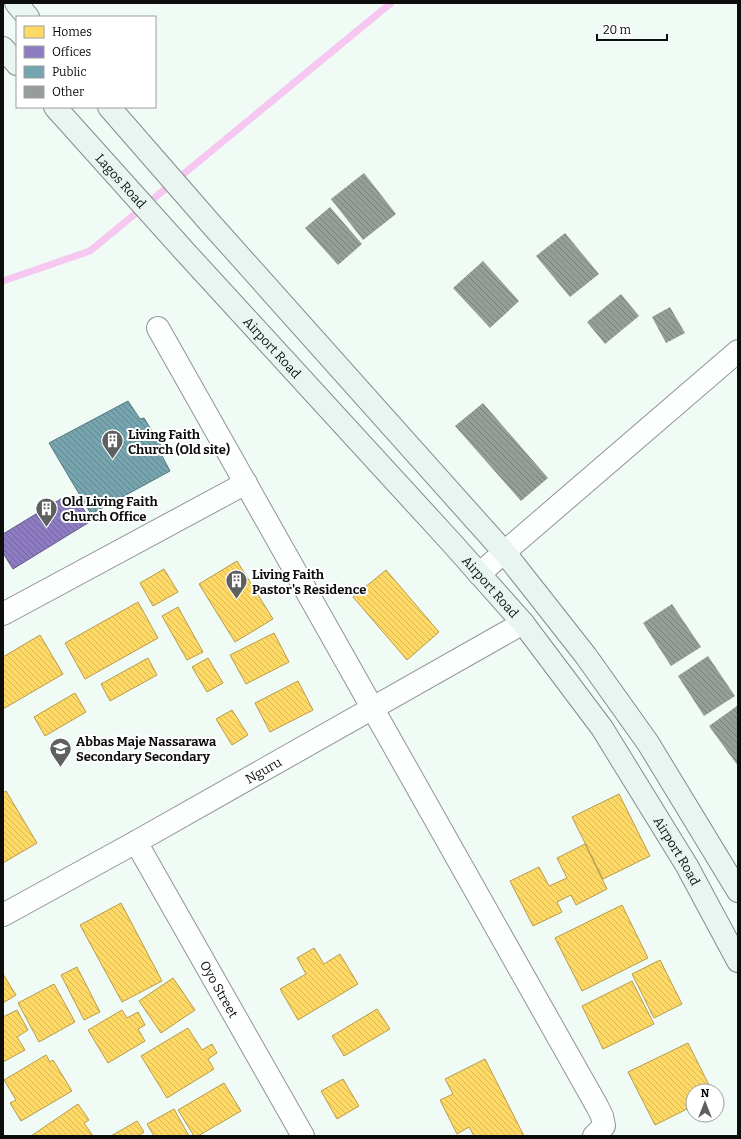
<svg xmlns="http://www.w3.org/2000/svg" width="741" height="1139" font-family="Bitter,serif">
	<defs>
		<pattern id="homes-back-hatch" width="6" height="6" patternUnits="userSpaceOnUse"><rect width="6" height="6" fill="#ffd966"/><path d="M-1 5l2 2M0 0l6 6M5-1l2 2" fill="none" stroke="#d9b957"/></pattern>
		<pattern id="offices-back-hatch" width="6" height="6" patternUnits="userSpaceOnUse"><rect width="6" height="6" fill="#8e7cc3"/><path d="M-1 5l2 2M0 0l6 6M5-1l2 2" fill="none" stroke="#72649d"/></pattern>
		<pattern id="public-back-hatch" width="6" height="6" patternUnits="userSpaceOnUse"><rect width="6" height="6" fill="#76a5af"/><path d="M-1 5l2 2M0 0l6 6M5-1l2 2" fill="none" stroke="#5f858d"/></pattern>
		<pattern id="building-back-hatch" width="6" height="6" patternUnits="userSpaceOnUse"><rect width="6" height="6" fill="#979e9a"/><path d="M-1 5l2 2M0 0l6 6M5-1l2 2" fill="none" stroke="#7a7f7c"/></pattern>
	</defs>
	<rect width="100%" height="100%" fill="#f1fbf6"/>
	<!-- homes -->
	<g fill="url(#homes-back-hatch)" stroke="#b69c4b">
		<polygon points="237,561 273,619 235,642 199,584"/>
		<polygon points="164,569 178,592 153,606 140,583"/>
		<polygon points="386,570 439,632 407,660 353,597"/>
		<polygon points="138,602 158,638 85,679 65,643"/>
		<polygon points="178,607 203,652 187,660 162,616"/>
		<polygon points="274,633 289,662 246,684 230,655"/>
		<polygon points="40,635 63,674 3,709 3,657"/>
		<polygon points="148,658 157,675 110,701 101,684"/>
		<polygon points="208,658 223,683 207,692 192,667"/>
		<polygon points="298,681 313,710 270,732 255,703"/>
		<polygon points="75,693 86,712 45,736 34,717"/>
		<polygon points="232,710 248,735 232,745 216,719"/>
		<polygon points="6,791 37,843 3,863 3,793"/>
		<polygon points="619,794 650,856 603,879 572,817"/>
		<polygon points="585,844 607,889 576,905 571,895 557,902 562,912 533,926 510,881 539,867 549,886 567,878 557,858"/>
		<polygon points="121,903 162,981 122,1002 80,925"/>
		<polygon points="622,905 648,958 582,991 555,938"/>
		<polygon points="314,948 324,964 340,954 358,984 298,1020 280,989 306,974 297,958"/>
		<polygon points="660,960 682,1004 654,1018 632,974"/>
		<polygon points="77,967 100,1012 84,1020 61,975"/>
		<polygon points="3,974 16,995 3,1003"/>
		<polygon points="173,978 195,1010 161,1033 139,1001"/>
		<polygon points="632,981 654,1024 603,1049 582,1006"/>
		<polygon points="54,984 75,1022 39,1042 18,1003"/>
		<polygon points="377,1009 390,1029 344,1056 332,1036"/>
		<polygon points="17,1010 28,1030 17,1037 25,1050 3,1062 3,1017"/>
		<polygon points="122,1010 127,1018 138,1012 145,1025 138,1029 145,1041 108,1063 88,1030"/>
		<polygon points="188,1028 202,1050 212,1044 217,1053 208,1059 214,1069 167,1098 141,1056"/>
		<polygon points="688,1043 712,1091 693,1091 693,1106 655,1125 628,1072"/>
		<polygon points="46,1055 50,1062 53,1060 72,1091 21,1121 10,1103 16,1100 4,1080"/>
		<polygon points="485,1059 524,1136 474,1136 469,1127 457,1134 440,1100 453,1094 445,1079"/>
		<polygon points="343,1079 359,1106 337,1119 321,1091"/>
		<polygon points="224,1083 241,1111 198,1136 194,1136 178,1110"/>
		<polygon points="78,1104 89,1120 84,1123 93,1136 31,1136"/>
		<polygon points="174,1109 189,1136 154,1136 147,1124"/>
		<polygon points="137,1121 144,1132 138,1136 111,1136"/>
	</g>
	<!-- offices -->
	<polygon fill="url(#offices-back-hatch)" stroke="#675b8c" points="64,497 67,502 76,497 91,521 13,569 3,553 3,534"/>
	<!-- public -->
	<polygon fill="url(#public-back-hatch)" stroke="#56777e" points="128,401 140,419 144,418 163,449 160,452 170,471 91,514 49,443"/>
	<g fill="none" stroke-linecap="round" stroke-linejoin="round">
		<!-- stream -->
		<polyline stroke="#f5c7f1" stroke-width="7" points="3,281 90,251 391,3"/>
	</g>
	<!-- building -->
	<g fill="url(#building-back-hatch)">
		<polygon points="364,173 396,214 363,240 331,199"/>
		<polygon points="330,207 362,244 338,265 305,228"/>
		<polygon points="565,233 599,274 570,297 536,256"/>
		<polygon points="483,261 519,301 490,328 453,288"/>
		<polygon points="621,294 639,316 605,344 587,322"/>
		<polygon points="670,307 685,333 666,343 652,317"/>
		<polygon points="483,403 548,478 521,501 455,426"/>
		<polygon points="672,604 701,647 671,666 643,623"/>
		<polygon points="708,656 735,696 704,716 678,676"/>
		<polygon points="737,706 738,707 738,766 709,726"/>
	</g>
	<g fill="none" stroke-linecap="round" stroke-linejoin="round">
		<defs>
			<g id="minor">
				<polyline points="158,328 597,1106 602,1116 604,1126 594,1136"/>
				<polyline points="479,574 738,351"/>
				<polyline points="3,614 246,483"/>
				<path id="s1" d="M 136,842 L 303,1136"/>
				<path id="s2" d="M 3,915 L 136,842 L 523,623"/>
			</g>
			<g id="secondary">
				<polyline points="16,3 28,17"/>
				<polyline points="3,48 17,64"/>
				<path id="s3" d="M 55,107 L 187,254 L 451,542 L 523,623 L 602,728 L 687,866 L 738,961"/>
				<polyline points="109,107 211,224 505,553 586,656 648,743 738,891"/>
			</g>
		</defs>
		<!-- minor casing -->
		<use href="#minor" stroke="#909492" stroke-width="24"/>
		<!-- secondary casing -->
		<use href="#secondary" stroke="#868b89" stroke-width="24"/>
		<!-- minor -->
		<use href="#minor" stroke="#fdfefe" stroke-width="22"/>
		<!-- secondary -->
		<use href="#secondary" stroke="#e8f5f0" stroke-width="22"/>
	</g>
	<!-- icons -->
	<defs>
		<symbol id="building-pin" viewBox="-11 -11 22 30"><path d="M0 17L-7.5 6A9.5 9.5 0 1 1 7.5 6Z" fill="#5d605f" stroke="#fff"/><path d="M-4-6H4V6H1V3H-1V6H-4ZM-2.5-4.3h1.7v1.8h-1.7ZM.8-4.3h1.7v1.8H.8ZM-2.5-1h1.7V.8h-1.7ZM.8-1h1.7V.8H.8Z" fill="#fff"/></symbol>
		<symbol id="school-pin" viewBox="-11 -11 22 30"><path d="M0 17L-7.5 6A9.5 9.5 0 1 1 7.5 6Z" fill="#5d605f" stroke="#fff"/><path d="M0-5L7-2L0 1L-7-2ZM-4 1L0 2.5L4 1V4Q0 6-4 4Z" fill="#fff"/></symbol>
	</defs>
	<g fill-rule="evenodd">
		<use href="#building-pin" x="100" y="428" width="25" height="34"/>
		<use href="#building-pin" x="34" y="496" width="25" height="34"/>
		<use href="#building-pin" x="224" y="568" width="25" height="34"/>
		<use href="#school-pin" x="48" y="736" width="25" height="34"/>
	</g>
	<g text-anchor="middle" stroke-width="4" stroke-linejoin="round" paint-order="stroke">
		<!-- street labels -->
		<g font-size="13" fill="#0d0d0d" stroke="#fff">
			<text dy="5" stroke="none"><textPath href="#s3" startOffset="99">Lagos Road</textPath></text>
			<text dy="5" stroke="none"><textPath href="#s3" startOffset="324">Airport Road</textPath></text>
			<text dy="5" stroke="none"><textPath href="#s3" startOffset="648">Airport Road</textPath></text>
			<text dy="5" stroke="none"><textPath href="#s2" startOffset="298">Nguru</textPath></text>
			<text dy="5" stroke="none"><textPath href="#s3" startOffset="972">Airport Road</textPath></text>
			<text dy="5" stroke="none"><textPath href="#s1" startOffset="169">Oyo Street</textPath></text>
		</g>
		<!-- poi labels -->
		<g font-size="13" font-weight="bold" fill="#0d0d0d" stroke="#fff" text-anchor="start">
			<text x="128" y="439">Living Faith<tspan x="128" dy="15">Church (Old site)</tspan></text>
			<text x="62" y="506">Old Living Faith<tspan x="62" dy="15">Church Office</tspan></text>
			<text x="252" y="579">Living Faith<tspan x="252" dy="15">Pastor's Residence</tspan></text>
			<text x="76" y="746">Abbas Maje Nassarawa<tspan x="76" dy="15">Secondary Secondary</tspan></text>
		</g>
	</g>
	<!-- border -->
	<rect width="741" height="1139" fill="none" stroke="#0d0d0d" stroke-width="8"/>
	<!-- legend -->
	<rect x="16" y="16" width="140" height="92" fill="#ffffff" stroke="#9e9e9e"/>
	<rect x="24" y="26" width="20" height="12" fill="#ffd966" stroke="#9e9e9e"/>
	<text x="52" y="36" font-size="12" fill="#0d0d0d">Homes</text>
	<rect x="24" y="46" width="20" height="12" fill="#8e7cc3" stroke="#9e9e9e"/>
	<text x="52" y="56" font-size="12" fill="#0d0d0d">Offices</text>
	<rect x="24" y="66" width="20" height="12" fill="#76a5af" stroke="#9e9e9e"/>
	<text x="52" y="76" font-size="12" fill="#0d0d0d">Public</text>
	<rect x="24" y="86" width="20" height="12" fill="#979e9a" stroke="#9e9e9e"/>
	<text x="52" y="96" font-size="12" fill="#0d0d0d">Other</text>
	<!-- north arrow -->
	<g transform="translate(705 1103)"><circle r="19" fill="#ffffff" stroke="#9e9e9e"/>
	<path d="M0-3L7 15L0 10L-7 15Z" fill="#5d605f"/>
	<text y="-6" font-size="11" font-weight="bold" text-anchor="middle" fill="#0d0d0d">N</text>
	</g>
	<!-- scale -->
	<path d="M597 34v6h70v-6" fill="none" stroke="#0d0d0d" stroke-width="2"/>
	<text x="603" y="34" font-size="12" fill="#0d0d0d" stroke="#ffffff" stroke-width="3" paint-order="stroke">20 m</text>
</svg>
